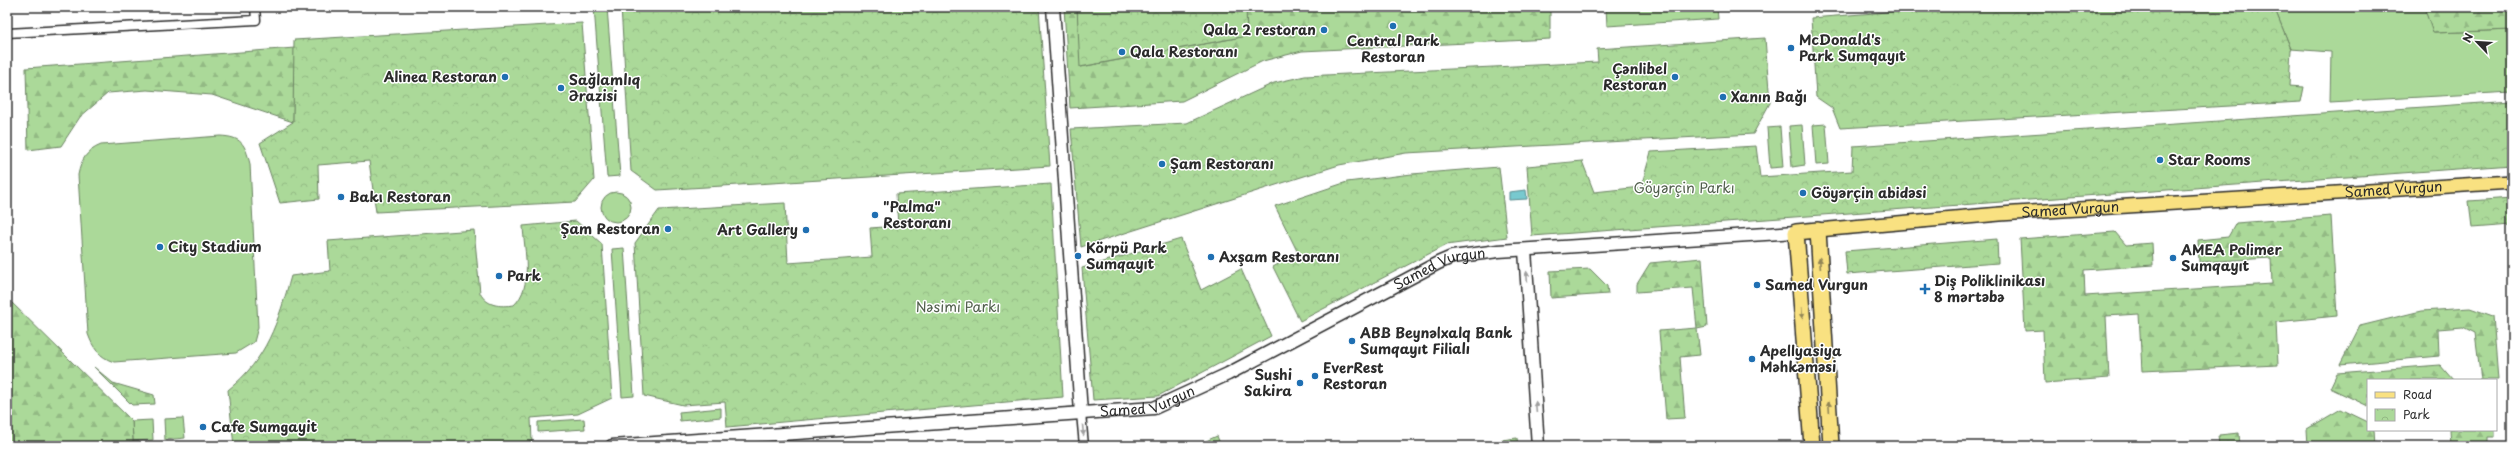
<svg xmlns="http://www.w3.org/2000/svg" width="2519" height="453" font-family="'Playpen Sans',sans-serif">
	<defs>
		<pattern id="forest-firs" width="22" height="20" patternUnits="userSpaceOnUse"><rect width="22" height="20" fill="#abd999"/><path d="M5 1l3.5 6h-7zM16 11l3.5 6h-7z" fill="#93ba84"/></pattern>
		<pattern id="park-crowns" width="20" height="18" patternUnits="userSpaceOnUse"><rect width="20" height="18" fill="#abd999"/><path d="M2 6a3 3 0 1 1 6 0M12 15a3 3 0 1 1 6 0" fill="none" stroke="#93ba84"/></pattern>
	</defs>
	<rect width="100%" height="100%" fill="#fff"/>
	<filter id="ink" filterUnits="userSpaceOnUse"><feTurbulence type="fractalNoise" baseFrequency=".025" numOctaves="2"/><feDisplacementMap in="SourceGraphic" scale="8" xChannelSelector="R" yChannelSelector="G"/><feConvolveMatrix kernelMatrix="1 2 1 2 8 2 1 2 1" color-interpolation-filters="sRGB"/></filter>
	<g filter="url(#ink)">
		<!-- green -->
		<g fill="#abd999" stroke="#6b8262">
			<polygon points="594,7 607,7 620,176 607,177"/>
			<polygon points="1606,7 1717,7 1718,19 1607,26"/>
			<polygon points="2274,7 2424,7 2434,33 2512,30 2512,92 2330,102 2331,52 2291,49"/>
			<polygon points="1826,124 1829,164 1816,165 1813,125"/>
			<polygon points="1802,125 1805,165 1792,167 1789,126"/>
			<polygon points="1780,127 1783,167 1770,168 1767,128"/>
			<path d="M 220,136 C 241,137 245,143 250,164 L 258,327 L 254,342 L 236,353 L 114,362 C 99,357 93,348 88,334 L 78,175 C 81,160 86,151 101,145 Z"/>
			<circle cx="616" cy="207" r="15"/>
			<polygon points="624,248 634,396 622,397 612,249"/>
			<polygon points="721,408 721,417 680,421 679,412"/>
			<polygon points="183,418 185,438 165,440 164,419"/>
			<polygon points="584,419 585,429 538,432 538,422"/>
			<polygon points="152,420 153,440 133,441 132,421"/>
		</g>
		<!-- forest -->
		<g fill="url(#forest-firs)" stroke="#6b8262">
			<polygon points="1064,7 1077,7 1081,67 1247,36 1246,7 1550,7 1550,39 1302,51 1263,61 1182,101 1070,108"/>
			<polygon points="2424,7 2512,7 2512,30 2433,33"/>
			<polygon points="295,48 293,122 212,95 147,90 108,93 80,117 61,146 28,150 26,68"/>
			<polygon points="2331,216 2337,316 2276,322 2278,365 2142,371 2139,314 2106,316 2109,378 2045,383 2043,330 2025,331 2020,239 2115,232 2126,245 2152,243 2153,265 2084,270 2085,296 2272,284 2271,258 2199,262 2198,240 2228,237 2236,223"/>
			<polygon points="1702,258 1707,327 1697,329 1700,355 1680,357 1685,418 1666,419 1659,331 1697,328 1693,288 1637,292 1637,284 1650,263"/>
			<polygon points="1590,269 1607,286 1608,294 1551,298 1550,271"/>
			<polygon points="7,298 132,421 133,441 131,445 7,446"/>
			<polygon points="2470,308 2493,316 2498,380 2481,380 2475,333 2463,327 2438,329 2439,356 2340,365 2360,326 2421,311"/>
			<polygon points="2440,365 2453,380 2368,380 2368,406 2330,388 2337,373"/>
			<polygon points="94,367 113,383 154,395 155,404 132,405"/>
			<polygon points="2341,409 2368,422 2368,430 2374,430 2375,446 2308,446 2307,429"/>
			<polygon points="2450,430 2495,430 2495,437 2488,437 2488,446 2451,446"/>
			<polygon points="2239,433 2240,446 2220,446 2219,435"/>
			<polygon points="1217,436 1221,446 1195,446"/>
			<polygon points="1517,438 1518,446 1501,446 1501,440"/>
		</g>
		<!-- park -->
		<g fill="url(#park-crowns)" stroke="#6b8262">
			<polygon points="621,7 1039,7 1050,166 657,190 631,171"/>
			<polygon points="1077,7 1246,7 1247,36 1080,67"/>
			<polygon points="1950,7 2274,7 2291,49 2289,86 2304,87 2301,102 1840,128 1832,108 1816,97 1811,18"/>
			<polygon points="582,23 594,180 575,202 376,212 369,161 318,165 319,199 280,203 260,143 293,122 294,40"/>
			<polygon points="1765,38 1770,103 1753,134 1406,153 1339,165 1081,247 1071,129 1187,123 1274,83 1305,76 1598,62 1597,49"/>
			<polygon points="2512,101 2512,165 1532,236 1527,166 1582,161 1594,192 1641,187 1651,152 1756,146 1760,177 1852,171 1853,146"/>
			<polygon points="1499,167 1507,237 1446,245 1300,321 1273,267 1298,253 1275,206 1347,182 1412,174"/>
			<polygon points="1051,184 1063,397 727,427 725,402 683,405 644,396 635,243 659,210 785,203 788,263 872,257 870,228 898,226 896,194"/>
			<polygon points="2512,198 2512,225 2472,228 2469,201"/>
			<path d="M 576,221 L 602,244 L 612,398 L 578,414 L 531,418 L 532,442 L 473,446 L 234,446 L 228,390 C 267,359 278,322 291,276 L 330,271 L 328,241 L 474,230 L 480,293 C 487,306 499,307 514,305 C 534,286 524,251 523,226 Z"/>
			<polygon points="1181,239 1201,290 1241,269 1271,336 1158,396 1093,400 1082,268"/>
			<polygon points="1997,239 1998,263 1847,274 1845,251"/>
		</g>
		<!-- water -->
		<polygon fill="#78c9cf" stroke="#598a8d" points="1526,190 1527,199 1509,200 1509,192"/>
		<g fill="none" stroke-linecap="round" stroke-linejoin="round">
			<defs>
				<g id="street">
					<polyline points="7,33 256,20 255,7"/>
					<polyline points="1081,413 1084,446"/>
				</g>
				<g id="secondary">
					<polyline points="1053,7 1081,413"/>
					<polyline points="1525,250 1538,446"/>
					<path id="s1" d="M 612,446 L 1154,408 L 1228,374 L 1438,263 L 1452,257 L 1498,251 L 1796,232"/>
				</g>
				<g id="primary">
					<path id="s2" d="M 1818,230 L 2000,214 L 2512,182"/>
				</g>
				<polyline id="highway" points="1812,446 1796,232 1818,230 1831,446"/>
			</defs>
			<!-- street casing -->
			<use href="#street" stroke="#2b2b2b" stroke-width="11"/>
			<!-- secondary casing -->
			<use href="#secondary" stroke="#2b2b2b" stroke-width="15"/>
			<!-- primary casing -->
			<use href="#primary" stroke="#2b2b2b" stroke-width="16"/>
			<!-- highway casing -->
			<use href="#highway" stroke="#2b2b2b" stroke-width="18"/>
			<!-- street -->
			<use href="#street" stroke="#fff" stroke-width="8"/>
			<!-- secondary -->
			<use href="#secondary" stroke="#fff" stroke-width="12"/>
			<!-- primary -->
			<use href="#primary" stroke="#f9e181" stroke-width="13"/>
			<!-- highway -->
			<use href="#highway" stroke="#f9e181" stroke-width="15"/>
		</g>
		<!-- one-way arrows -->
		<defs><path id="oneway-solid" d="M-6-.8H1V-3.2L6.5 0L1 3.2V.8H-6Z"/></defs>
		<g fill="#928656">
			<use href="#oneway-solid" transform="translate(1820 263) rotate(-94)"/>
			<use href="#oneway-solid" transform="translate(1802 313) rotate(86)"/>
			<use href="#oneway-solid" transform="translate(1829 407) rotate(-94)"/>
		</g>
		<g fill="#a0a0a0">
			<use href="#oneway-solid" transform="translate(1527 277) rotate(-94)"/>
			<use href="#oneway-solid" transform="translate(1536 407) rotate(-94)"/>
			<use href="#oneway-solid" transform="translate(1083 430) rotate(85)"/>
		</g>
	</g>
	<!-- markers -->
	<g fill="#1f6fb2" stroke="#fff" stroke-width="1.5">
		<circle cx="1393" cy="26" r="4"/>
		<circle cx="1324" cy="30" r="4"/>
		<circle cx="1791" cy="48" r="4"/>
		<circle cx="1122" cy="52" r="4"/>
		<circle cx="505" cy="77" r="4"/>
		<circle cx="1675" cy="77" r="4"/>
		<circle cx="561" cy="88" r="4"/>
		<circle cx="1723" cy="97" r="4"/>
		<circle cx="2160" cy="160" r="4"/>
		<circle cx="1162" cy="164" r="4"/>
		<circle cx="1803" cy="193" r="4"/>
		<circle cx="341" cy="197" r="4"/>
		<circle cx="875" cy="215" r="4"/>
		<circle cx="668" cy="229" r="4"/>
		<circle cx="806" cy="230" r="4"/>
		<circle cx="160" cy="247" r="4"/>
		<circle cx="1078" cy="256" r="4"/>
		<circle cx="1211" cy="257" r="4"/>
		<circle cx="2173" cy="258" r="4"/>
		<circle cx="499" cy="276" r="4"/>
		<circle cx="1757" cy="285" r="4"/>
		<path d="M1923 283h4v4h4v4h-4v4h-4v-4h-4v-4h4z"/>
		<circle cx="1352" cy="341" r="4"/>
		<circle cx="1752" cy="359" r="4"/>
		<circle cx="1315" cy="376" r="4"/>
		<circle cx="1300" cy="383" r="4"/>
		<circle cx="203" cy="427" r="4"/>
	</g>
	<g text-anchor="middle" stroke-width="3" stroke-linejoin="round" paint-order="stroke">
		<!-- poi labels -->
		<g font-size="14" font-weight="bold" fill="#2b2b2b" stroke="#fff" text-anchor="start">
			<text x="1316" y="35" text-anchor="end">Qala 2 restoran</text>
			<text x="1799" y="45">McDonald's<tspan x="1799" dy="16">Park Sumqayıt</tspan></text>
			<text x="1393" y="46" text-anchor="middle">Central Park<tspan x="1393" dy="16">Restoran</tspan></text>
			<text x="1130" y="57">Qala Restoranı</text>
			<text x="1667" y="74" text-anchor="end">Çənlibel<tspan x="1667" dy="16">Restoran</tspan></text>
			<text x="497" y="82" text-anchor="end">Alinea Restoran</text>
			<text x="569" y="85">Sağlamlıq<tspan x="569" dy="16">Ərazisi</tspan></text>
			<text x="1731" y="102">Xanın Bağı</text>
			<text x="2168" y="165">Star Rooms</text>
			<text x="1170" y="169">Şam Restoranı</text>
			<text x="1811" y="198">Göyərçin abidəsi</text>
			<text x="349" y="202">Bakı Restoran</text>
			<text x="883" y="212">"Palma"<tspan x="883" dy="16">Restoranı</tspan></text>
			<text x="660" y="234" text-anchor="end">Şam Restoran</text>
			<text x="798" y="235" text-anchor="end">Art Gallery</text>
			<text x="168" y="252">City Stadium</text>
			<text x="1086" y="253">Körpü Park<tspan x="1086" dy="16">Sumqayıt</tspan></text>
			<text x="2181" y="255">AMEA Polimer<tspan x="2181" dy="16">Sumqayıt</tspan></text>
			<text x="1219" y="262">Axşam Restoranı</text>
			<text x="507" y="281">Park</text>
			<text x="1934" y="286">Diş Poliklinikası<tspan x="1934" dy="16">8 mərtəbə</tspan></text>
			<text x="1765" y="290">Samed Vurgun</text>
			<text x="1360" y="338">ABB Beynəlxalq Bank<tspan x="1360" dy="16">Sumqayıt Filialı</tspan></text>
			<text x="1760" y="356">Apellyasiya<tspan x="1760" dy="16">Məhkəməsi</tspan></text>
			<text x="1323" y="373">EverRest<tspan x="1323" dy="16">Restoran</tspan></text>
			<text x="1292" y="380" text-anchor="end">Sushi<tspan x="1292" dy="16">Sakira</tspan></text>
			<text x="211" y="432">Cafe Sumgayit</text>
		</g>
		<!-- park labels -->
		<g font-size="14" fill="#515f4c" stroke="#fff">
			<text x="1684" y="193">Göyərçin Parkı</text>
			<text x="958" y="312">Nəsimi Parkı</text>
		</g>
		<!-- street labels -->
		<g font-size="14" fill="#2b2b2b" stroke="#fff">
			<text dy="5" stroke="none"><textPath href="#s2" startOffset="577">Samed Vurgun</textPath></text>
			<text dy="5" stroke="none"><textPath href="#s2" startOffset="253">Samed Vurgun</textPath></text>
			<text dy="5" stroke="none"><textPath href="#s1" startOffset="862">Samed Vurgun</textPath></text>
			<text dy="5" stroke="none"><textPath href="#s1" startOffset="538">Samed Vurgun</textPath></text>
		</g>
	</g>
	<!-- margin -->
	<rect width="2519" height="453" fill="none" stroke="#fff" stroke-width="24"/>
	<rect x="12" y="12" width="2495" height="429" fill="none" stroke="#2b2b2b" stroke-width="1.5" filter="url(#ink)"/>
	<!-- legend -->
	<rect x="2367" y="379" width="130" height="52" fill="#ffffff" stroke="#aaaaaa"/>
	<rect x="2375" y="392" width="20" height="6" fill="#f9e181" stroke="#aaaaaa"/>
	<text x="2403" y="399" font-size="12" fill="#2b2b2b">Road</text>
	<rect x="2375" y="409" width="20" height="12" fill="url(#park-crowns)" stroke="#aaaaaa"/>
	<text x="2403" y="419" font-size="12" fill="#2b2b2b">Park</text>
	<!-- north arrow -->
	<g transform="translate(2477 42) rotate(295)" stroke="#ffffff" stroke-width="3" paint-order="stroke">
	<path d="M0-3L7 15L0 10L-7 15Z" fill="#2b2b2b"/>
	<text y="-6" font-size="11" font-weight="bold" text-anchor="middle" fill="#2b2b2b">N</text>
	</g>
</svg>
